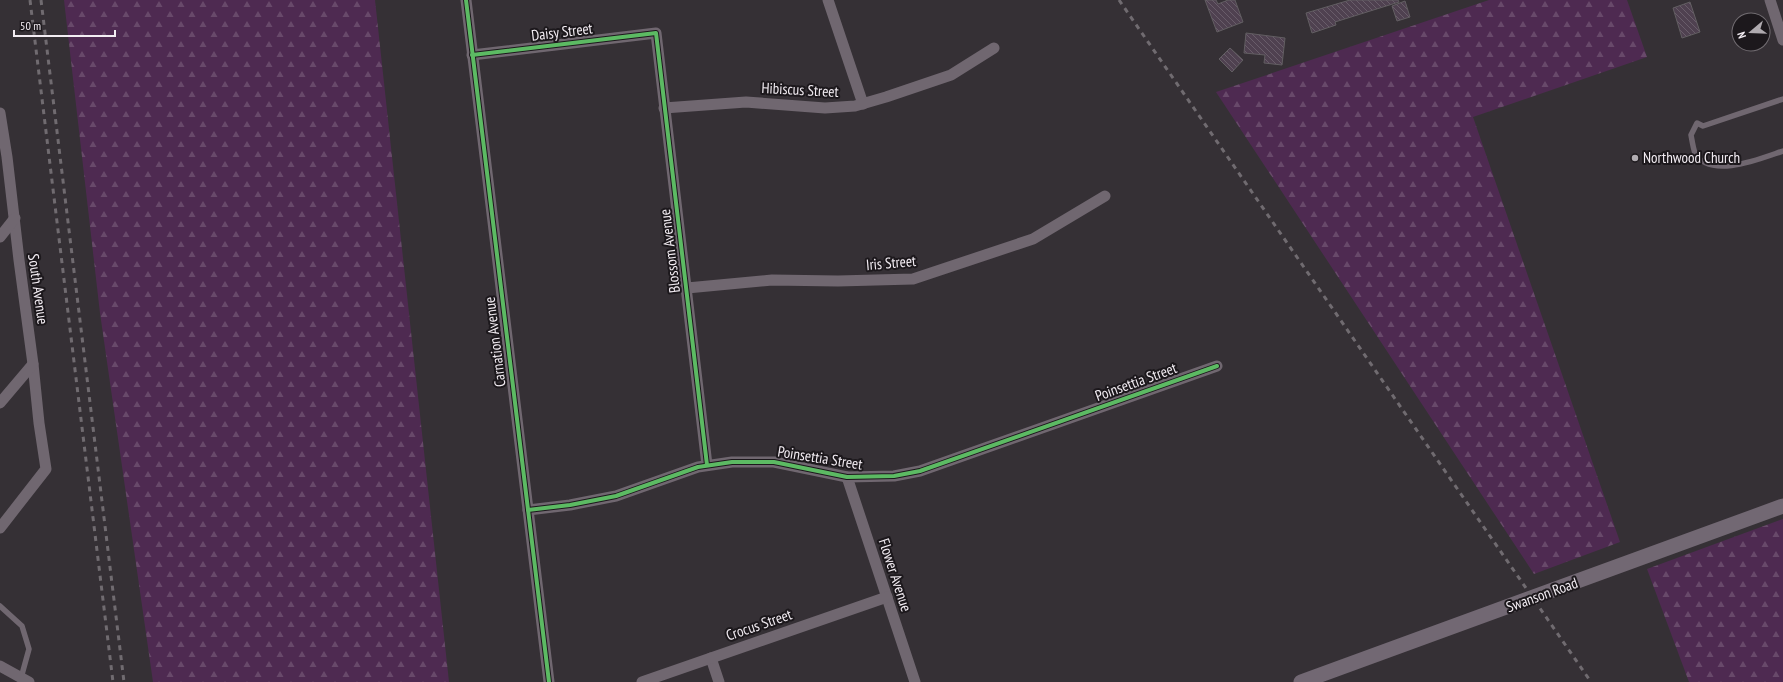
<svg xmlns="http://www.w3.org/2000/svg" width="1783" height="682" font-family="'PT Sans Narrow',sans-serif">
	<defs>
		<pattern id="forest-firs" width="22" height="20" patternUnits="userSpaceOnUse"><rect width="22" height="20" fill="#4e2a51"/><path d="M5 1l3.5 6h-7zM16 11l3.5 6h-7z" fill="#68496a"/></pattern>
		<pattern id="building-back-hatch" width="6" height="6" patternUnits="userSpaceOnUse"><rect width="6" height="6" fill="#4f4150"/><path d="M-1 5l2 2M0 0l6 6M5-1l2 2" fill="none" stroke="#695d6a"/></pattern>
	</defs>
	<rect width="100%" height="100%" fill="#353035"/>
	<!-- forest -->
	<g fill="url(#forest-firs)">
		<polygon points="64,0 375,0 449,682 153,682 100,313"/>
		<polygon points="1489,0 1627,0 1647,57 1473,117 1620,542 1534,574 1216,92"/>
		<polygon points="1783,519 1783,682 1689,682 1647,569"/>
	</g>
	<!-- building -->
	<g fill="url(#building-back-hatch)" stroke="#625e62">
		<polygon points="1205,0 1216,0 1218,4 1228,0 1235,0 1243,22 1217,32"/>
		<polygon points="1350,0 1398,0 1399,2 1335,22 1336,25 1312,33 1306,13"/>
		<polygon points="1405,1 1410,17 1397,21 1392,6"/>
		<polygon points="1690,2 1700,32 1682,38 1673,8"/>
		<polygon points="1246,33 1285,38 1282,65 1264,63 1265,55 1244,53"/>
		<polygon points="1230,48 1243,60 1232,72 1219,59"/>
	</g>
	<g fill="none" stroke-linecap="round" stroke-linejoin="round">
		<!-- lane -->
		<g stroke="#706770" stroke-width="5.5">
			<path d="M 1783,99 L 1703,126 L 1697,123 L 1691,135 C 1692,140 1693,148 1695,153 C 1710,180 1762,158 1783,151"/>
			<polyline points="0,606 22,626 29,649 21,678"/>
		</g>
		<!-- street -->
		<g stroke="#706770" stroke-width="11">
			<polyline points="466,0 549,682"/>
			<polyline points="828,0 863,104"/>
			<polyline points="1770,0 1783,40"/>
			<polyline points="472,55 656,33 707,465"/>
			<polyline points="664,108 746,102 825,108 855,106 886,97 951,75 994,48"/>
			<polyline points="0,113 7,157 19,260 33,364 39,423 46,469 0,528"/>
			<polyline points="0,237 15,218"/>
			<polyline points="687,288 772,280 838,281 913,279 1033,239 1105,196"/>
			<polyline points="0,403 33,364"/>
			<polyline points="847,477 915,682"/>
			<polyline points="528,510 570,505 616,496 698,467 732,462 774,462 847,477 894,476 920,471 1217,366"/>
			<polyline points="711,658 719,682"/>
			<polyline points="0,666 29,682"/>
			<polyline points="642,682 887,597"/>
		</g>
		<!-- secondary -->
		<polyline stroke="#726873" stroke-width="15" points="1301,682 1783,506"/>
		<!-- rail -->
		<g stroke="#706b70" stroke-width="3" stroke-dasharray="5 5" stroke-linecap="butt">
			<polyline points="30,0 113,682"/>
			<polyline points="41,0 124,682"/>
			<polyline points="1119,0 1591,682"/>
		</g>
		<defs>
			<g id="cycleway">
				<polyline points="466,0 549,682"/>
				<polyline points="472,55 656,33 707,465"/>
				<polyline points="528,510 570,505 616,496 698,467 732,462 774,462 847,477 894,476 920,471 1217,366"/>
			</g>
		</defs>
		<!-- cycleway casing -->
		<use href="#cycleway" stroke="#1c181c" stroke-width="6"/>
		<!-- cycleway -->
		<use href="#cycleway" stroke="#5cba63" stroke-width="4"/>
	</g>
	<!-- markers -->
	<circle fill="#b0abb0" stroke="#1c181c" stroke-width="1.5" cx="1635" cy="158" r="4"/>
	<g text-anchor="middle" stroke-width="4" stroke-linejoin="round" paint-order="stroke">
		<!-- street labels -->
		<g font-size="15" fill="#f3edf3" stroke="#1c181c">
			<text transform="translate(562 32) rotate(-7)" y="5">Daisy Street</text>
			<text transform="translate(800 90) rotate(3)" y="5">Hibiscus Street</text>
			<text transform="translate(670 251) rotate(-97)" y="5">Blossom Avenue</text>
			<text transform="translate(891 263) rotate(-5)" y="5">Iris Street</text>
			<text transform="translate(38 289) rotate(82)" y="5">South Avenue</text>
			<text transform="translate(495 342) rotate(-97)" y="5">Carnation Avenue</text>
			<text transform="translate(1136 382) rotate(-20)" y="5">Poinsettia Street</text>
			<text transform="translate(820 458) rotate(9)" y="5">Poinsettia Street</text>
			<text transform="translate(895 575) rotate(72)" y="5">Flower Avenue</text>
			<text transform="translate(1542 595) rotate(-20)" y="5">Swanson Road</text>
			<text transform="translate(759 625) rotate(-19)" y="5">Crocus Street</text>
		</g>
		<!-- poi labels -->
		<g font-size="15" fill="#f3edf3" stroke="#1c181c" text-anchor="start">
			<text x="1643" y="163">Northwood Church</text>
		</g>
	</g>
	<!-- north arrow -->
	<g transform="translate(1751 32) rotate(251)"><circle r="19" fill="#1c181c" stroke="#726d72"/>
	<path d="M0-3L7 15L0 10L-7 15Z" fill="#b0abb0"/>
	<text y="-6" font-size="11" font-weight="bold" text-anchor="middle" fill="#f3edf3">N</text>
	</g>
	<!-- scale -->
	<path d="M14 30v6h101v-6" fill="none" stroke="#f3edf3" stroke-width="2"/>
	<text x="20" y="30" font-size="12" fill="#f3edf3" stroke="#1c181c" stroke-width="3" paint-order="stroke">50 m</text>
</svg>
